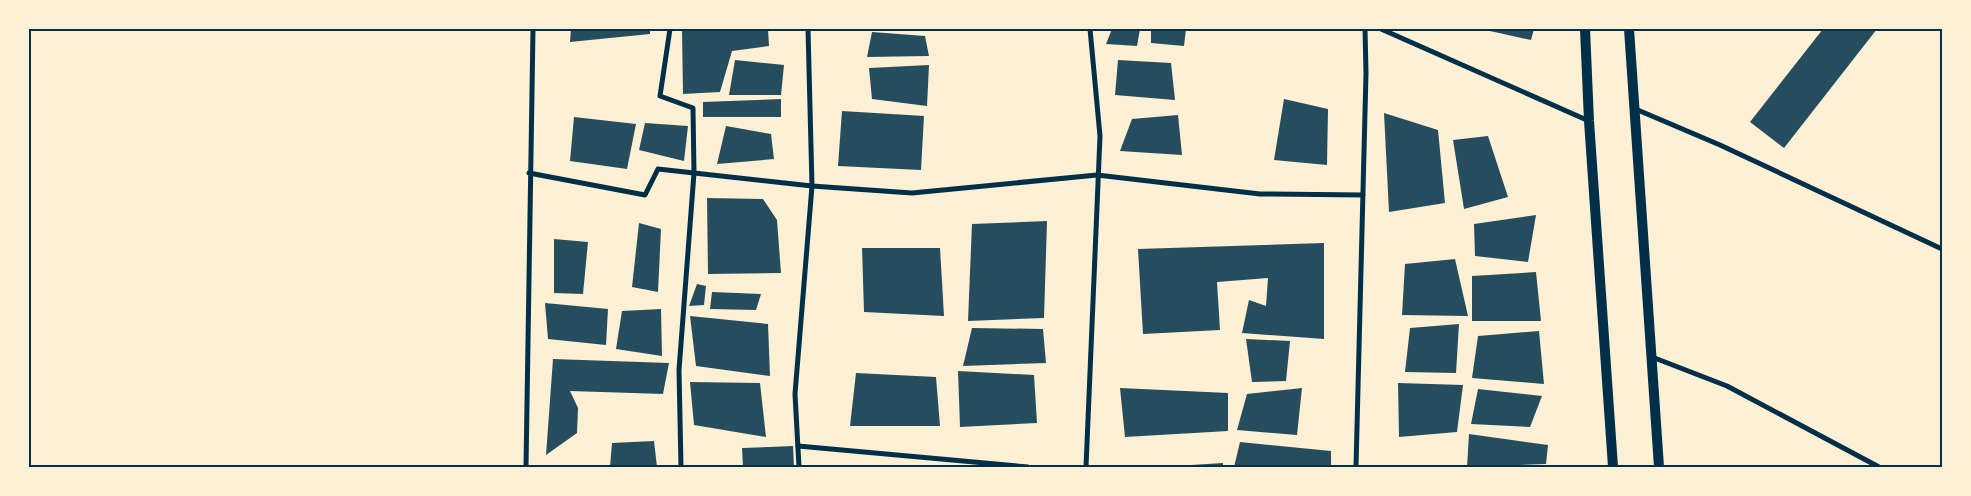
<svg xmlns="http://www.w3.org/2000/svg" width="1971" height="496" font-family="'Space Grotesk',sans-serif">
	<rect width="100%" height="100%" fill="#fdf0d5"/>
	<!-- building -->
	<g fill="#264d5e">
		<polygon points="571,29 650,29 650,34 570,42"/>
		<polygon points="682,29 768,29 769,46 732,51 720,92 683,94"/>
		<polygon points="1112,29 1140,29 1137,46 1106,44"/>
		<polygon points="1151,29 1186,29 1184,46 1151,43"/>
		<polygon points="1481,29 1534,29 1531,40"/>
		<polygon points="1823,29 1877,29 1784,148 1750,122"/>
		<polygon points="872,32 925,36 929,56 867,57"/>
		<polygon points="735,60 784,65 781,95 729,95"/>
		<polygon points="1118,60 1171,63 1175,100 1115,95"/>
		<polygon points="929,65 927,106 872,99 869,68"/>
		<polygon points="781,99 781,117 703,117 703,102"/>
		<polygon points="1284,99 1328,109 1327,165 1274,160"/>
		<polygon points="842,111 924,116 921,170 838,166"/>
		<polygon points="1384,113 1438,130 1445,203 1389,212"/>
		<polygon points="1178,115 1182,155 1120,151 1132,119"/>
		<polygon points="574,117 636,124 627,169 570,161"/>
		<polygon points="645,123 688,126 684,161 639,150"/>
		<polygon points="726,126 771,134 774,159 717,164"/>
		<polygon points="1488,136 1508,197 1464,209 1453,140"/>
		<polygon points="707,198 763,199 777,220 781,273 708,274"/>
		<polygon points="1536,215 1528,262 1475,256 1474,224"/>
		<polygon points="1047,221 1044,318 968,321 972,224"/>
		<polygon points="639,223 661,229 658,292 632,287"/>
		<polygon points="554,239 588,242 583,294 554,293"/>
		<polygon points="1324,243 1324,339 1242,333 1249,300 1266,306 1268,278 1217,282 1220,330 1143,334 1138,249"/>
		<polygon points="862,248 940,248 944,316 864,312"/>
		<polygon points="1455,259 1468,316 1402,315 1405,264"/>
		<polygon points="1536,272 1541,321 1472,321 1472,276"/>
		<polygon points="697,284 706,286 704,305 689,306"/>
		<polygon points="712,292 761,294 756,310 710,309"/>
		<polygon points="545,303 608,309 606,345 548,339"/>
		<polygon points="661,309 662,356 616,349 622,311"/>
		<polygon points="690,316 768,324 770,376 696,366"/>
		<polygon points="1459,324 1456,373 1405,372 1410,328"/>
		<polygon points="972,328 1043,329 1046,363 963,366"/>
		<polygon points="1539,331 1544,384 1472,378 1478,336"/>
		<polygon points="1246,339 1290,341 1286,381 1252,382"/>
		<polygon points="553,359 669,363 663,394 570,391 578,408 577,433 546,455"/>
		<polygon points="958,371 1034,375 1037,423 960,427"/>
		<polygon points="856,373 936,377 940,426 850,426"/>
		<polygon points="690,382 760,383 766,437 694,425"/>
		<polygon points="1398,383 1463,385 1457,432 1399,437"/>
		<polygon points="1120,388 1228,393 1228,431 1125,437"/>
		<polygon points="1302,388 1297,435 1237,430 1247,394"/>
		<polygon points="1478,389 1542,396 1530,427 1471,424"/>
		<polygon points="1469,434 1548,445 1546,464 1467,467"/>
		<polygon points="654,441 657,467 610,467 612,443"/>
		<polygon points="1240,442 1331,451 1331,467 1234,467"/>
		<polygon points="793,446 794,467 743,467 742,448"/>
		<polygon points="1223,463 1223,467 1176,467 1176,466"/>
	</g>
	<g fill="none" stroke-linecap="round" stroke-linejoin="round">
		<!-- minor -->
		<g stroke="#003049" stroke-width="5">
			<polyline points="670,29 660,96 693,108 694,173 679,370 681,467"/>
			<polyline points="1381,29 1589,121"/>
			<polyline points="1633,108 1720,145 1942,249"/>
			<polyline points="529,173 645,195 658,169 812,186 912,193 1097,175 1260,194 1363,195"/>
			<polyline points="1652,357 1727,386 1879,467"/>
			<polyline points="798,446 1028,467"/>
			<polyline points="526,467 533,29"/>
			<polyline points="799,467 795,394 812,186 808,29"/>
			<polyline points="1086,467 1100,136 1090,29"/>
			<polyline points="1356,467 1366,73 1365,29"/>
		</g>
		<!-- secondary -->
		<g stroke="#003049" stroke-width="10">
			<polyline points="1585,29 1589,121 1613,467"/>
			<polyline points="1629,29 1659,467"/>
		</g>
	</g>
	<!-- border -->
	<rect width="1971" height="496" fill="none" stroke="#fdf0d5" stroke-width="60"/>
	<rect x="30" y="30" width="1911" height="436" fill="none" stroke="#003049" stroke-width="2"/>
</svg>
